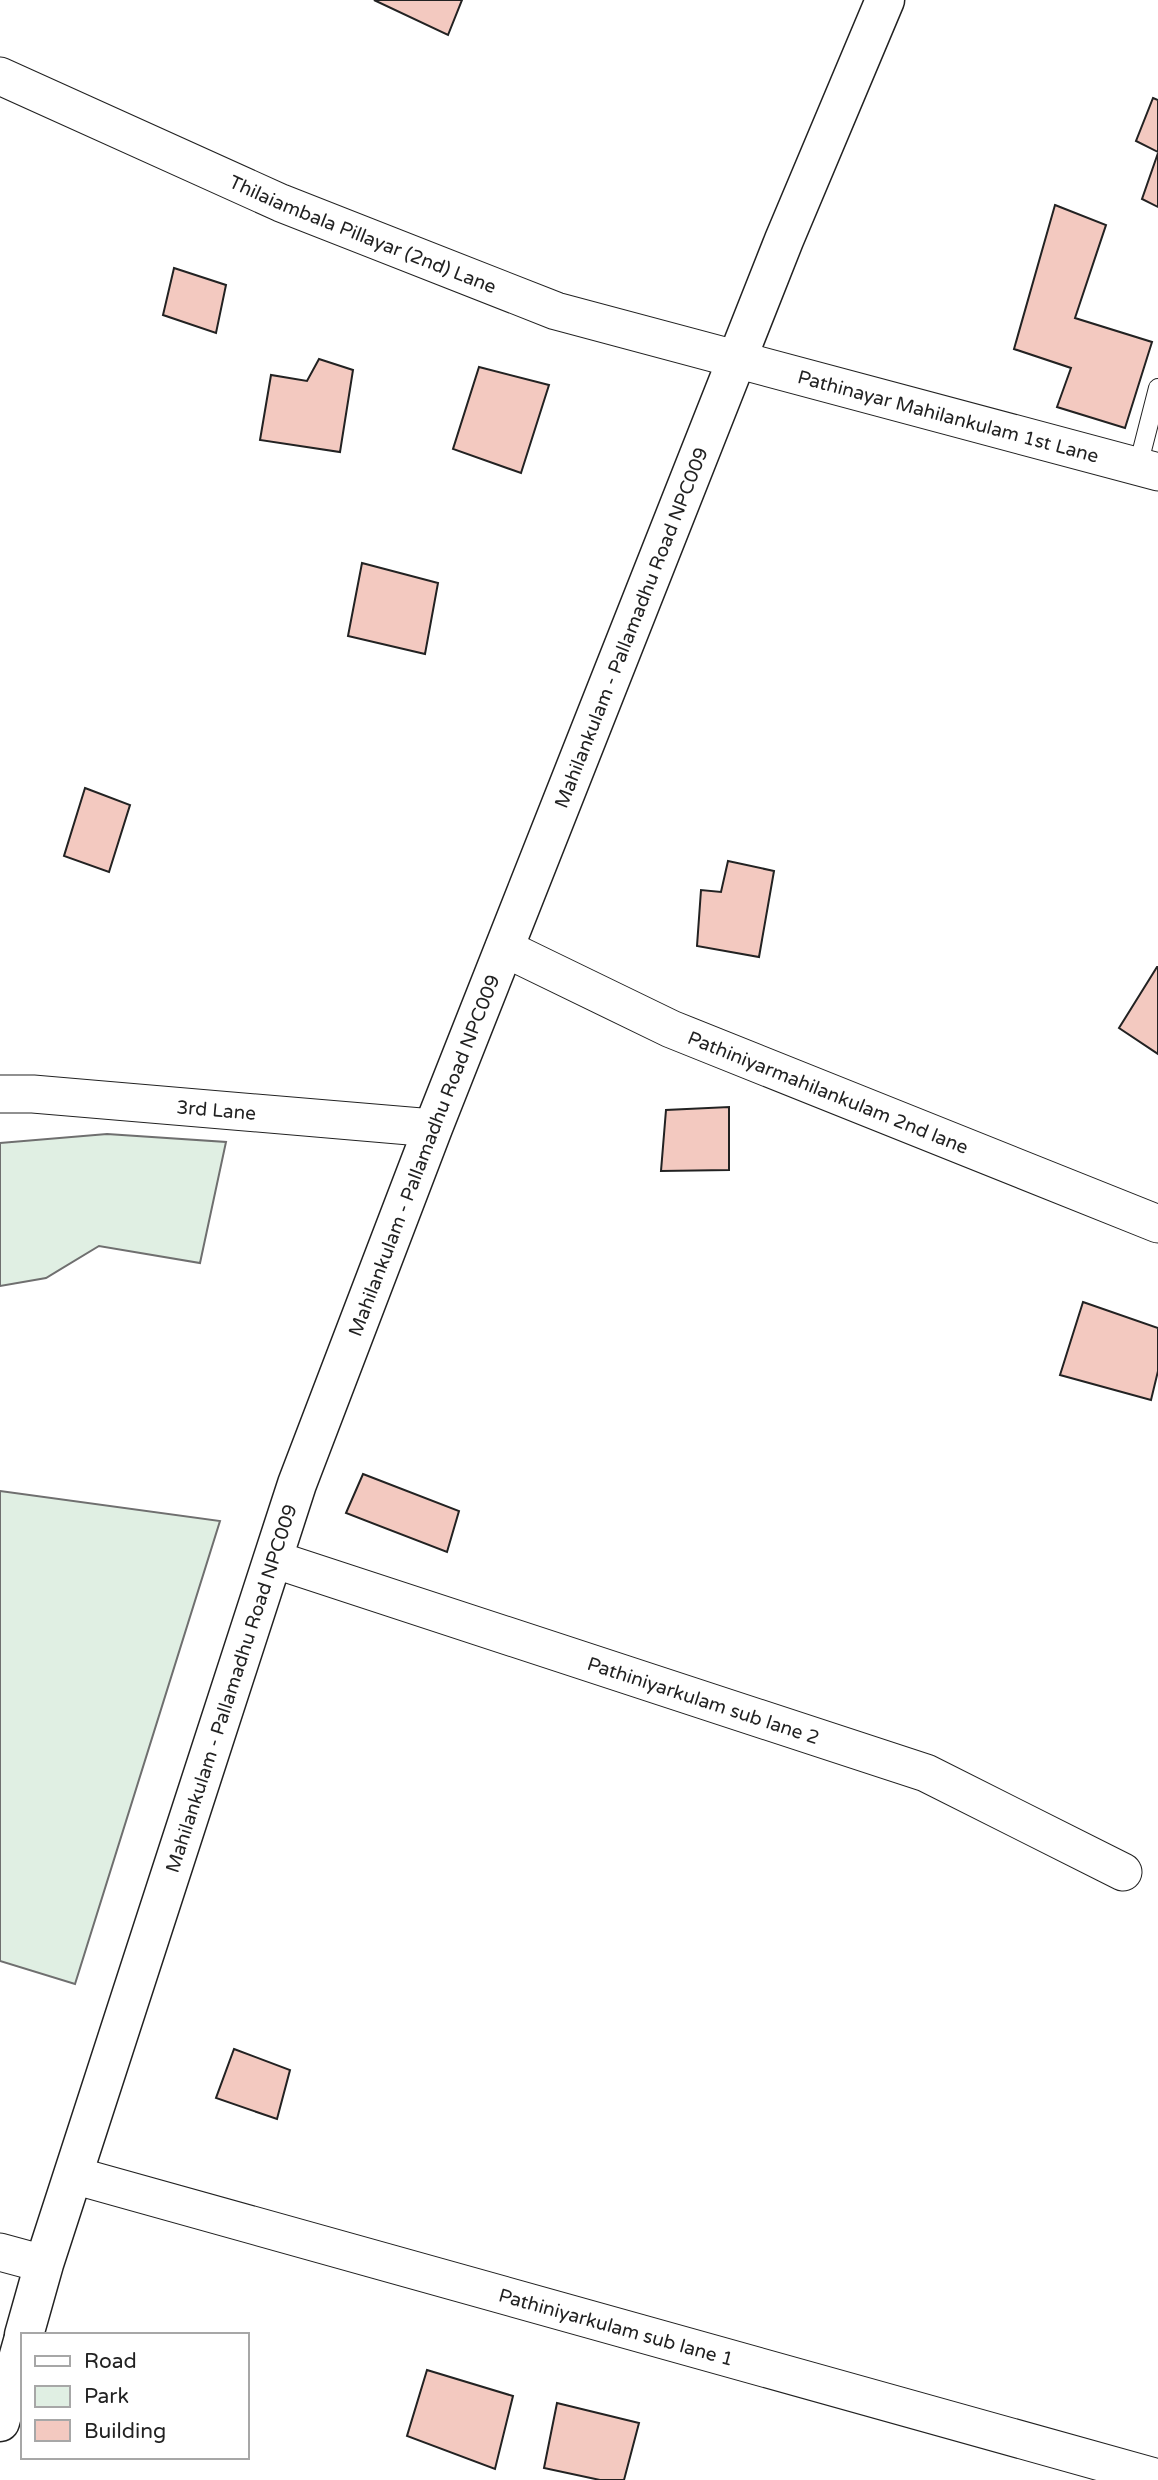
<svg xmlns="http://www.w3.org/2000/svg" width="1158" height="2480" font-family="'Varela Round',sans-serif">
	<rect width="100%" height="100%" fill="#fff"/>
	<!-- green -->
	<g fill="#e0efe3" stroke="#6f6f6f" stroke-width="2">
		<polygon points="107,1134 226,1142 200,1263 99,1246 46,1278 0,1286 0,1143"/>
		<polygon points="0,1491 220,1521 75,1984 0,1961"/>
	</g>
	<!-- building -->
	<g fill="#f3c9c0" stroke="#222" stroke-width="2">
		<polygon points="374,0 462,0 448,35"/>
		<polygon points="1153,98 1158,100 1158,152 1136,141"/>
		<polygon points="1158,153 1158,207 1142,199"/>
		<polygon points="1055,205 1106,225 1075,318 1152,342 1125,428 1057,407 1071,368 1014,349"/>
		<polygon points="174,268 226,285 216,333 163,315"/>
		<polygon points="319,359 353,370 340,452 260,440 271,375 307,381"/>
		<polygon points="479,367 549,385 521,473 453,449"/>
		<polygon points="362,563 438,583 425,654 348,636"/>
		<polygon points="85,788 130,805 109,872 64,856"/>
		<polygon points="728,861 774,871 759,957 697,946 701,890 721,892"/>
		<polygon points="1157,967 1158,967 1158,1054 1119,1028"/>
		<polygon points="729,1107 729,1170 661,1171 666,1110"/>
		<polygon points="1083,1302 1158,1328 1158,1371 1151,1400 1060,1375"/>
		<polygon points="363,1474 459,1511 447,1552 346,1513"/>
		<polygon points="234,2049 290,2070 277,2119 216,2098"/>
		<polygon points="427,2370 513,2396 495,2469 407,2436"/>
		<polygon points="557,2403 639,2423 624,2480 600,2480 544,2468"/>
	</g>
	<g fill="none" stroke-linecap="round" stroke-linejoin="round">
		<defs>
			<polyline id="service" points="1138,466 1158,388"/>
			<g id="minor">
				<path id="s1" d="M 0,76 L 281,203 L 556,311 L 1158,472"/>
				<path id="s2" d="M 504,948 L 671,1029 L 1158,1224"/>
				<path id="s3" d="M 0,1094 L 33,1094 L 433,1128"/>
				<path id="s4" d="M 273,1559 L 926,1773 L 1123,1872"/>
				<path id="s5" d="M 73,2175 L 1158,2478"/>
				<polyline points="0,2252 44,2264"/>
			</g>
			<g id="tertiary">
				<path id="s6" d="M 24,2335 L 44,2264 L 297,1484 L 433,1128 L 784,240 L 885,0"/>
				<polyline points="0,2422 23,2341"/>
			</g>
		</defs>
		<!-- service casing -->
		<use href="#service" stroke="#222" stroke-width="20"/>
		<!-- minor casing -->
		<use href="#minor" stroke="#222" stroke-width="39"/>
		<!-- tertiary casing -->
		<use href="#tertiary" stroke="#222" stroke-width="41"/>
		<!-- service -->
		<use href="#service" stroke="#fff" stroke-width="18"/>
		<!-- minor -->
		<use href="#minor" stroke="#fff" stroke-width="37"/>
		<!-- tertiary -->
		<use href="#tertiary" stroke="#fff" stroke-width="38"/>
	</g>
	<g text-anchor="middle" stroke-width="5" stroke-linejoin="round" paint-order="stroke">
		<!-- street labels -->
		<g font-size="19" fill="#222" stroke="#fff">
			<text dy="7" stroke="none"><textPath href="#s1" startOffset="396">Thilaiambala Pillayar (2nd) Lane</textPath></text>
			<text dy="7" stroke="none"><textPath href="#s1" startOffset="1010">Pathinayar Mahilankulam 1st Lane</textPath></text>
			<text dy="7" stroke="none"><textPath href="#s6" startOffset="1813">Mahilankulam - Pallamadhu Road NPC009</textPath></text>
			<text dy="7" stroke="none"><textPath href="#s2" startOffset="355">Pathiniyarmahilankulam 2nd lane</textPath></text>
			<text dy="7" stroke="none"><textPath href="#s3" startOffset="217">3rd Lane</textPath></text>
			<text dy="7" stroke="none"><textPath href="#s6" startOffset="1246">Mahilankulam - Pallamadhu Road NPC009</textPath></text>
			<text dy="7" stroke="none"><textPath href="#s6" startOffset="679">Mahilankulam - Pallamadhu Road NPC009</textPath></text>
			<text dy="7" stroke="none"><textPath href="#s4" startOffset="453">Pathiniyarkulam sub lane 2</textPath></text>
			<text dy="7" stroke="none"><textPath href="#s5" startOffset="564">Pathiniyarkulam sub lane 1</textPath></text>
		</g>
	</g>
	<!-- legend -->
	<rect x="21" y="2333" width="228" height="126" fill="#ffffff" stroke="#a7a7a7" stroke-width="2"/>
	<rect x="35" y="2356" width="35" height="10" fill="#ffffff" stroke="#a7a7a7" stroke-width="2"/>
	<text x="84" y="2368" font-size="21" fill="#222222">Road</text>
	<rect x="35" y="2386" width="35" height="21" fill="#e0efe3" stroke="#a7a7a7" stroke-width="2"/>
	<text x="84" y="2403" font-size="21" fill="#222222">Park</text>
	<rect x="35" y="2420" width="35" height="21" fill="#f3c9c0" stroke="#a7a7a7" stroke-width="2"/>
	<text x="84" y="2438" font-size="21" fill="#222222">Building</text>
</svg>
